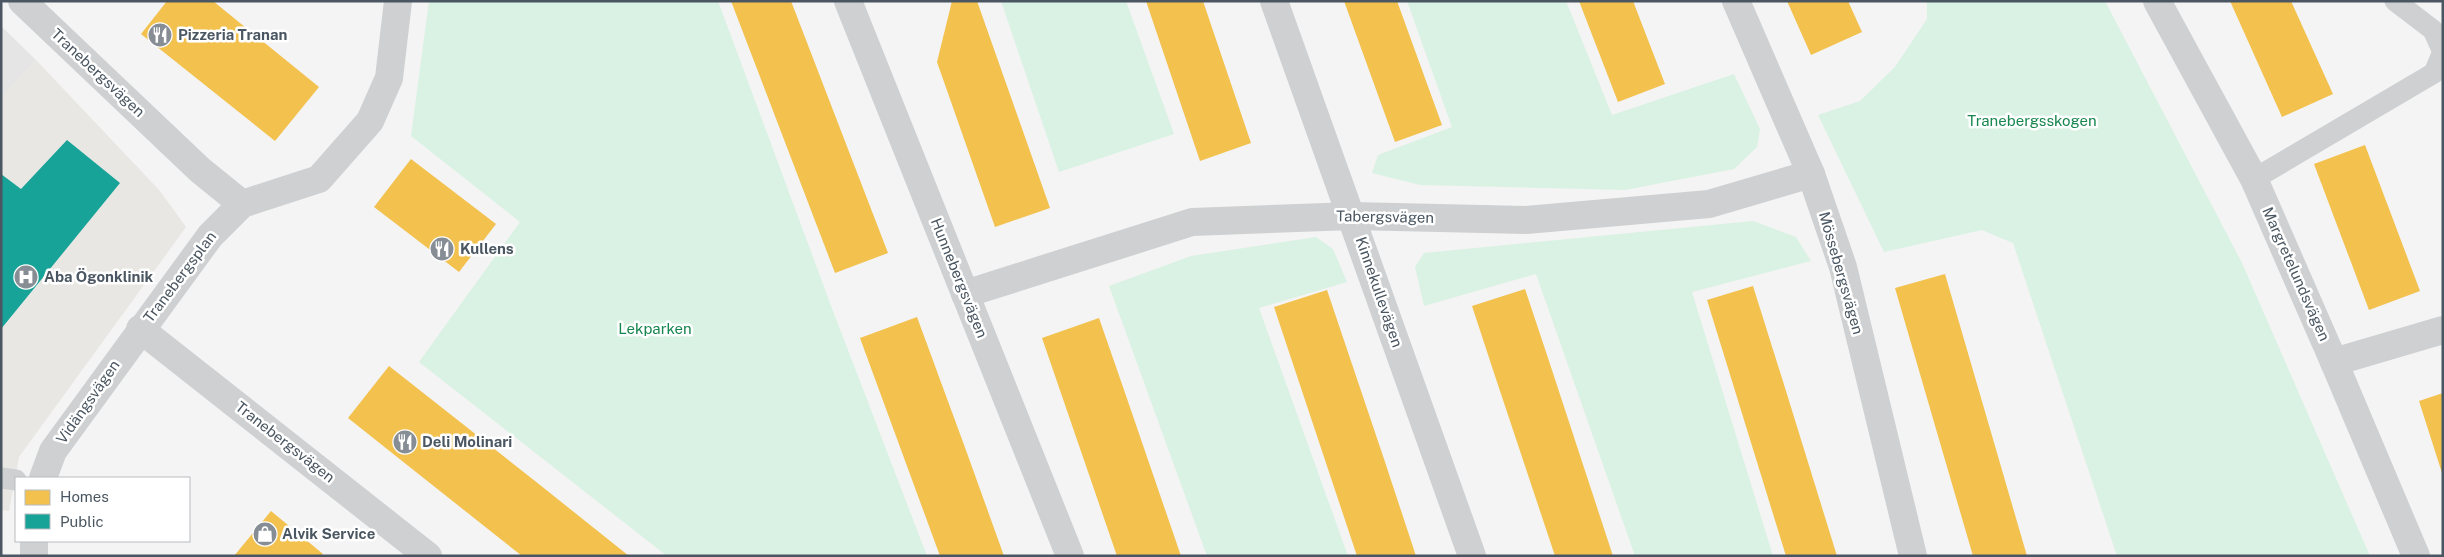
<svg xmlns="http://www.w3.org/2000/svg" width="2444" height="557" font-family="'Public Sans',sans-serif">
	<rect width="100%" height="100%" fill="#f4f4f4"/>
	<!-- commercial -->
	<polygon fill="#e8e7e3" points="36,60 160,191 186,227 19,457 9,511 1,510 1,98"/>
	<!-- education -->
	<polygon fill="#e6e5e6" points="1,26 36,60 1,98"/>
	<!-- green -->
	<g fill="#d9f2e3">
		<polygon points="429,1 718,1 833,311 927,556 667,556 419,362 520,222 411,136"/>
		<polygon points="1001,1 1126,1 1174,134 1059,172"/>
		<polygon points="1407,1 1566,1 1612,115 1734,74 1760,129 1757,147 1734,169 1625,190 1420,185 1372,173 1378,155 1452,127"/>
		<polygon points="1927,1 2105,1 2242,263 2370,556 2117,556 2013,243 1982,230 1884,252 1818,115 1860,101 1895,67 1927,19"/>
		<polygon points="1753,221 1796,237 1811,261 1692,292 1773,556 1635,556 1536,274 1424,306 1415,267 1424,253"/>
		<polygon points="1316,237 1333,249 1347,282 1259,308 1348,556 1207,556 1109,286 1191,256"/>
	</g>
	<!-- homes -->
	<g fill="#f2c14e">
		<polygon points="167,1 213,1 319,87 275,141 141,34"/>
		<polygon points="731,1 791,1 888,253 835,273"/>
		<polygon points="952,1 977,1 1050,208 995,227 937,62"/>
		<polygon points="1146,1 1203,1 1251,143 1200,161"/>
		<polygon points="1344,1 1397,1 1442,125 1395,142"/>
		<polygon points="1579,1 1633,1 1665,84 1618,102"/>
		<polygon points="1787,1 1848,1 1862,32 1811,55"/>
		<polygon points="2230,1 2291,1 2333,94 2282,117"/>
		<polygon points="2365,145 2420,291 2369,310 2314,164"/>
		<polygon points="411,159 496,224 459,272 374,207"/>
		<polygon points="1945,274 2027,556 1973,556 1936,429 1895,288"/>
		<polygon points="1753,286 1786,391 1837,556 1786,556 1707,300"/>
		<polygon points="1525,289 1549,361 1613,556 1555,556 1496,379 1472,306"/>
		<polygon points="1327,290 1384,459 1416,556 1357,556 1274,307"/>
		<polygon points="917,317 967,453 1004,556 940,556 860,338"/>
		<polygon points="1099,318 1123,387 1181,556 1117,556 1042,338"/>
		<polygon points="389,366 535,481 629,556 522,556 421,476 348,418"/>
		<polygon points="2443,393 2443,473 2442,473 2419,401"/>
		<polygon points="271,511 323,554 321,556 234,556"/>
	</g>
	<!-- public -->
	<polygon fill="#17a398" points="67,140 120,183 1,329 1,174 21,189"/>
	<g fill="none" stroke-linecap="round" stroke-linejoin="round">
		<!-- lane -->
		<g stroke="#ced0d2" stroke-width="21">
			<polyline points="2395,1 2433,30 2443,52"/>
			<polyline points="2254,179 2434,73 2443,52"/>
			<polyline points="1,478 16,480"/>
		</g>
		<!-- street -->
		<g stroke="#ced0d2" stroke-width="28">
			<polyline points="22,1 200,170 242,204"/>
			<polyline points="848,1 1070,556"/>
			<polyline points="1274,1 1472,556"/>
			<polyline points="1736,1 1811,174 1843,267 1913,556"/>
			<polyline points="2157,1 2254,179 2334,362 2416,556"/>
			<polyline points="965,294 1192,222 1352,216 1526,220 1709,204 1811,174"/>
			<polyline points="140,329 428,556"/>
			<polyline points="2334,362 2443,330"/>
			<polyline points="43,478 53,451 210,236 242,204 319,179 370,121 389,78 398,1"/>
			<polyline points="34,556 34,541"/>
		</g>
	</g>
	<!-- icons -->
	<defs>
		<symbol id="restaurant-disc" viewBox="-11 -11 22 22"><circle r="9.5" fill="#868d94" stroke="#fff"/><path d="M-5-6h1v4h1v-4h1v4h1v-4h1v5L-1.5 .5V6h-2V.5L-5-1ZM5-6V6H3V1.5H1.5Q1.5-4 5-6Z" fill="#fff"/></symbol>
		<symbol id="hospital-disc" viewBox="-11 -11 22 22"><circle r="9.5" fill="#868d94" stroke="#fff"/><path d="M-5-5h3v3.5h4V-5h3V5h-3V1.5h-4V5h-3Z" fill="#fff"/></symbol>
		<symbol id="shop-disc" viewBox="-11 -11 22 22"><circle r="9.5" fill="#868d94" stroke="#fff"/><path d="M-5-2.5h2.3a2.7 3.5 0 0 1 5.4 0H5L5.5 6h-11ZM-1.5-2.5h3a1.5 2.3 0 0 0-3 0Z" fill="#fff"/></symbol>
	</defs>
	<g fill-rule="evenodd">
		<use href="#restaurant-disc" x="146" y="21" width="28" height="28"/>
		<use href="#restaurant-disc" x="428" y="235" width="28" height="28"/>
		<use href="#hospital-disc" x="12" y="263" width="28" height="28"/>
		<use href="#restaurant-disc" x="391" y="428" width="28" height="28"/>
		<use href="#shop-disc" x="251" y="520" width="28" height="28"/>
	</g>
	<g text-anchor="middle" stroke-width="5" stroke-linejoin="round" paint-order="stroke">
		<!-- poi labels -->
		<g font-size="15" font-weight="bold" fill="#4a5661" stroke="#fff" text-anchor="start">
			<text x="178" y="40">Pizzeria Tranan</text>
			<text x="460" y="254">Kullens</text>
			<text x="44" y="282">Aba Ögonklinik</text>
			<text x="422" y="447">Deli Molinari</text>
			<text x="282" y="539">Alvik Service</text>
		</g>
		<!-- street labels -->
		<g font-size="15" fill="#4a5661" stroke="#fff">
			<text transform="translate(98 73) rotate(43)" y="5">Tranebergsvägen</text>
			<text transform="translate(1385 217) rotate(1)" y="5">Tabergsvägen</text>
			<text transform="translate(1841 273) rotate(74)" y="5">Mössebergsvägen</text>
			<text transform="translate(2296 274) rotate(66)" y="5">Margretelundsvägen</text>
			<text transform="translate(180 277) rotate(-53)" y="5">Tranebergsplan</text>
			<text transform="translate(959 278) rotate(68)" y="5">Hunnebergsvägen</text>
			<text transform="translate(1379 292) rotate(71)" y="5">Kinnekullevägen</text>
			<text transform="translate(88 402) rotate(-55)" y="5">Vidängsvägen</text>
			<text transform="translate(285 442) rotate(38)" y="5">Tranebergsvägen</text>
		</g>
		<!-- park labels -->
		<g font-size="15" fill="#17864f" stroke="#fff">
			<text x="2032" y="126">Tranebergsskogen</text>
			<text x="655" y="334">Lekparken</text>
		</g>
	</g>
	<!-- border -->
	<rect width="2444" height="557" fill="none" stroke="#4a5661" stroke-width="5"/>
	<!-- legend -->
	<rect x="15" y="477" width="175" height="65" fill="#ffffff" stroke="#b7bbc0"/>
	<rect x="25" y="490" width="25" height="15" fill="#f2c14e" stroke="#b7bbc0"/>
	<text x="60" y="502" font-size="15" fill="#4a5661">Homes</text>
	<rect x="25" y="514" width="25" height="15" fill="#17a398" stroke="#b7bbc0"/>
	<text x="60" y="527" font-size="15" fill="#4a5661">Public</text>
</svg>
